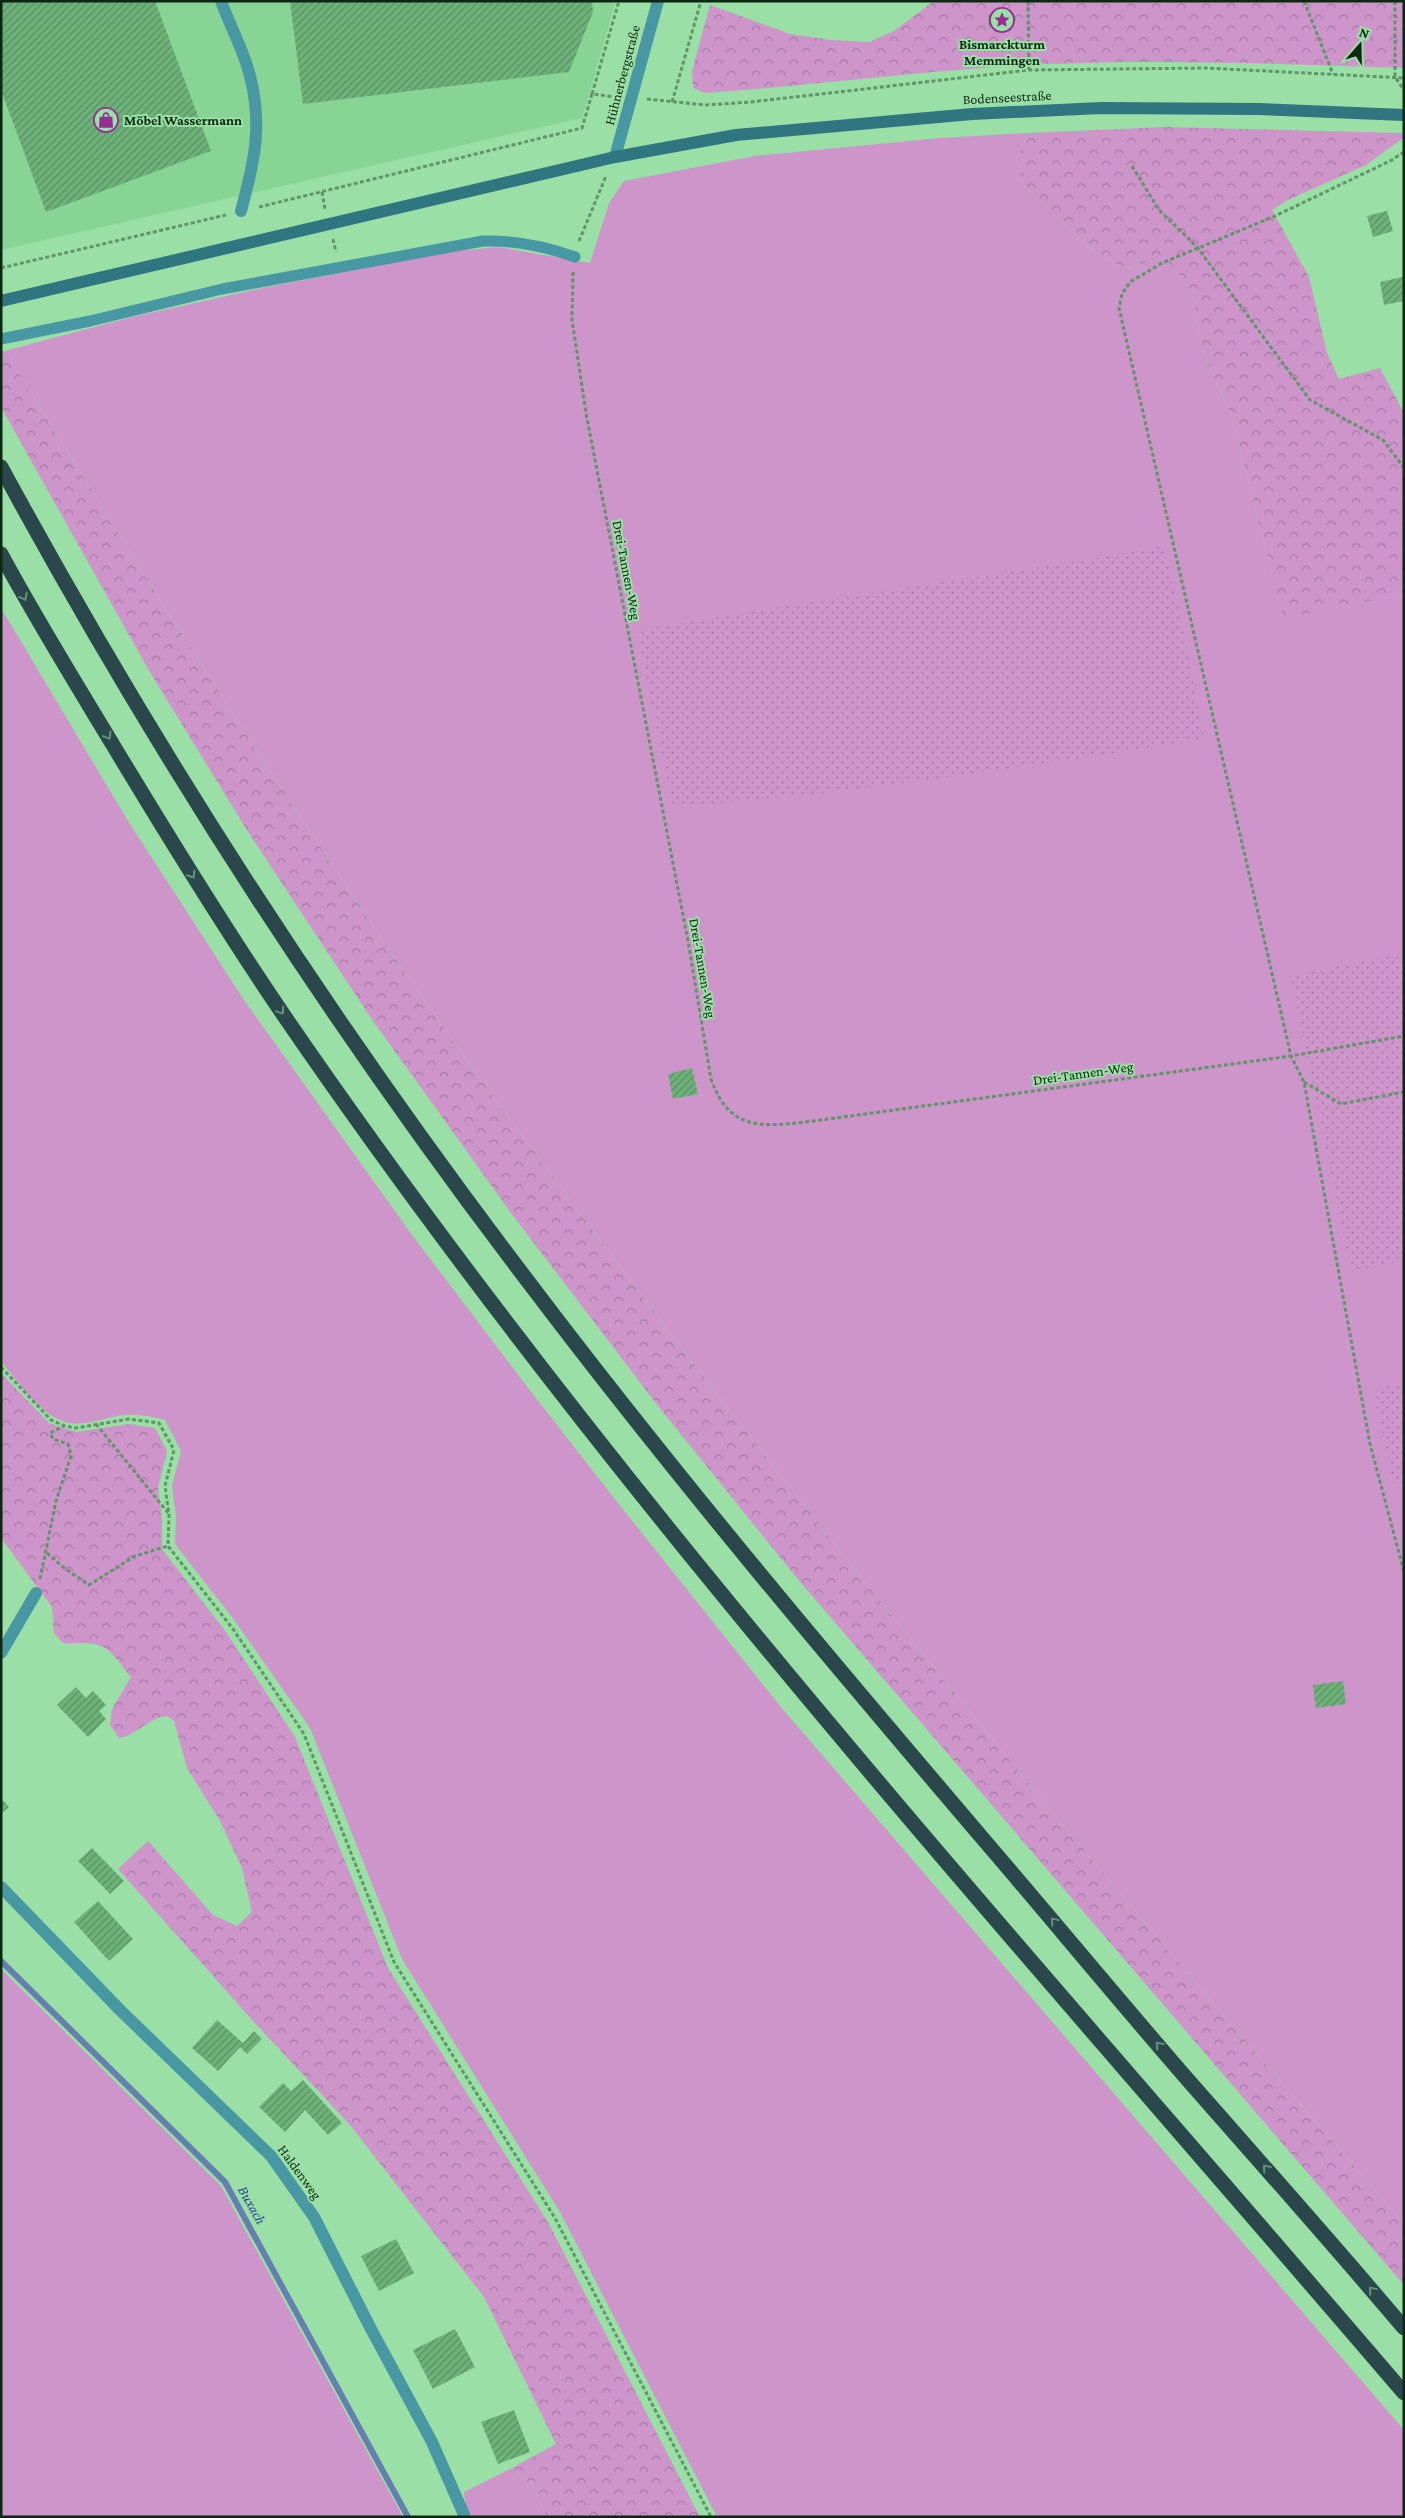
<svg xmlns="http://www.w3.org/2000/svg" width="1405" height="2518" font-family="'Crimson Pro',serif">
	<defs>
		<pattern id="forest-crowns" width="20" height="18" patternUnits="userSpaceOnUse" patternTransform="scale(1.25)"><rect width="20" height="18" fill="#ce95cb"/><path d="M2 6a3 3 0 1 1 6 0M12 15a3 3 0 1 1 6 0" fill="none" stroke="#a67aa3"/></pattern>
		<pattern id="garden-dots" width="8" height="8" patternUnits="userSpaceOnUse" patternTransform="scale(1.25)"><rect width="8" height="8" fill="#ce95cb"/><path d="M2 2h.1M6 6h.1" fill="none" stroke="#a67aa3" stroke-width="1.8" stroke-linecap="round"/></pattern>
		<pattern id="building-hatch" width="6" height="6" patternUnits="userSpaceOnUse" patternTransform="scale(1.25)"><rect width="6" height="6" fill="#6eb27a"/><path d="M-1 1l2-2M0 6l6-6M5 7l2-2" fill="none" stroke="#599163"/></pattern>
	</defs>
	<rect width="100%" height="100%" fill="#9adfa5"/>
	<!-- built -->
	<polygon fill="#88d495" points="1,1 616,1 582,118 1,250"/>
	<!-- green -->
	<g fill="#ce95cb">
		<path d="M 1029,133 L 1018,155 L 1022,184 L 1091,249 L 1125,269 L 1164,257 L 1192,290 L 1203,352 L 1231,414 L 1283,618 L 1404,594 L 1404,2224 C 1256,2053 1108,1882 966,1707 C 791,1492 621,1273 459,1049 C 402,970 348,889 294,807 C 198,661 104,512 13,363 L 8,350 L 132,317 L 253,290 L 447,252 L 498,247 L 590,263 L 609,203 L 624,181 L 755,156 L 940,138 Z"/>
		<path d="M 1,608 L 128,821 L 244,1000 L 412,1235 L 532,1393 L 614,1498 L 780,1706 L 1404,2430 L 1404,2517 L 717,2517 L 560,2212 L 402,1959 L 310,1728 L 235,1621 L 175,1544 L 176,1516 L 172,1486 L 181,1451 L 165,1420 C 154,1417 138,1414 126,1415 C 107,1416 84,1428 65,1422 C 39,1414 19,1382 1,1362 Z"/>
		<polygon points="1,1969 221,2186 403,2517 1,2517"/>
		<polygon points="512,2468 532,2485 547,2517 471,2517 466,2508 464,2492"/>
	</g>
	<!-- forest -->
	<g fill="url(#forest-crowns)">
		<path d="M 934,1 L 1404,1 L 1404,68 C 1285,64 1167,59 1048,64 C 934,69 820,85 705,93 L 693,88 L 692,71 L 710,5 L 790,34 L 831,40 L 869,42 L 894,31 Z"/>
		<polygon points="1164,127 1402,133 1403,138 1366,165 1288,200 1272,210 1309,277 1327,353 1339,379 1380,368 1404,413 1404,594 1283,619 1231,414 1203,352 1192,290 1164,257 1125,269 1091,249 1022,184 1018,155 1029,133"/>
		<path d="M 8,350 L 13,363 C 104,512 198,661 294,807 C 348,889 402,970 459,1049 C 621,1273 791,1492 966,1707 C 1108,1882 1256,2053 1404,2224 L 1404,2285 L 796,1577 L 658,1406 L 514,1217 L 373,1021 L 250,835 L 148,669 L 1,407 L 1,352 Z"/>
		<path d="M 1,1373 L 49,1423 L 76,1432 L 129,1424 L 155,1428 L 167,1451 L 158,1488 L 162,1517 L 162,1549 L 226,1632 L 295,1737 L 388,1968 L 549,2224 L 700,2517 L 547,2517 L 532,2485 L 512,2468 L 556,2444 L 484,2297 L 350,2125 L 253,2021 L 118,1869 L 148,1841 L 213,1915 L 237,1926 L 252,1912 L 242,1868 L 220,1821 L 187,1768 L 174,1721 L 167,1716 C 150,1717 137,1735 119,1738 L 110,1725 L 112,1709 L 131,1677 C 121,1666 111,1646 94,1644 C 84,1642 73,1644 63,1643 L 54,1633 L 52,1607 L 1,1538 Z"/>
	</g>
	<!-- garden -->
	<g fill="url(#garden-dots)">
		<path d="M 1164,546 L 1183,628 L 1204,739 C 1027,767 851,793 673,807 L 637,630 C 812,601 988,577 1164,546 Z"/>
		<polygon points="1404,953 1404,1260 1351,1272 1291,976"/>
		<polygon points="1404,1384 1404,1484 1394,1485 1373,1389"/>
	</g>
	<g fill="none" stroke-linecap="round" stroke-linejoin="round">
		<!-- stream -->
		<polyline stroke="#6480af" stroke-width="6" points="1,1961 225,2182 408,2517"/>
	</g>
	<!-- building -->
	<g fill="url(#building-hatch)">
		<polygon points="1,1 155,1 211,151 46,212 1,90"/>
		<polygon points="290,1 592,1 593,12 569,72 303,104"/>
		<polygon points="1010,14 1016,19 1013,25 989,28 988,15"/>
		<polygon points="1387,211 1393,231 1373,237 1367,216"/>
		<polygon points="1403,277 1404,301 1384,305 1380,282"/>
		<polygon points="692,1068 698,1094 673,1099 668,1074"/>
		<polygon points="1343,1681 1346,1704 1316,1708 1313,1685"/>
		<polygon points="76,1687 86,1698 93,1691 106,1705 99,1711 106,1719 88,1737 57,1705"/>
		<polygon points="1,1798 9,1807 1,1814"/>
		<polygon points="92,1848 124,1881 110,1894 78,1861"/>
		<polygon points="98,1901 133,1939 109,1961 74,1922"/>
		<polygon points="217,2020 243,2043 254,2031 262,2039 247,2054 240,2047 218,2071 192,2048"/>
		<polygon points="303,2080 342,2123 328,2135 305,2110 285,2132 259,2107 283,2083 291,2091"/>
		<polygon points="396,2239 414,2273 379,2291 361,2256"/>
		<polygon points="455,2329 475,2367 433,2389 413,2350"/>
		<polygon points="514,2410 530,2452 498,2464 481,2422"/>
	</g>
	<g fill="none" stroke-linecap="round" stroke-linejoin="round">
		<!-- path -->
		<g stroke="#609569" stroke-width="3" stroke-dasharray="4 2.5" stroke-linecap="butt">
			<polyline points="1028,1 1029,70"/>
			<polyline points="1304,1 1333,74"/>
			<polyline points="1395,1 1395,77 1404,90"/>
			<polyline points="592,94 619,1"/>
			<polyline points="647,99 705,105 751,102 1029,70 1206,68 1404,78"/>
			<polyline points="672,102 701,1"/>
			<polyline points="1404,152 1392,160 1273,217 1162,263 1130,282 1122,294 1119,308 1291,1056 1304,1082 1370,1444 1404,1572"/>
			<polyline points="1132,166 1159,210 1197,247 1310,400 1383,440 1404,468"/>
			<polyline points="322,192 325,209"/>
			<polyline points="259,207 582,128 592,94 616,97"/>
			<polyline points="333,239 336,252"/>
			<polyline points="579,241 606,176"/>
			<polyline points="1,268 226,215"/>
			<path d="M 573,272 L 572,320 L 586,413 L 688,941 L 711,1079 C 729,1130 759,1127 806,1122 L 1291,1056 L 1404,1036"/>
			<polyline points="1304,1082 1341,1104 1404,1092"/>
			<polyline points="1,1367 51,1420 65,1426 76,1428 129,1419 159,1423 174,1450 165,1486 169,1515 168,1546 233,1629 304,1734 394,1962 555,2218 711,2517"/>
			<polyline points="96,1424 169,1514"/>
			<polyline points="47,1553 63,1567 89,1585 135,1556 168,1546"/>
			<polyline points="40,1579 56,1501 71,1456 68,1444 53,1439 50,1433 64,1426"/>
		</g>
		<!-- service -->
		<path stroke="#4898a4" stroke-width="11" d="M 1,339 L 90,321 L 222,289 L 483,241 C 515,240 544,246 575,257"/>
		<!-- minor -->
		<g stroke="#4898a4" stroke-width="12">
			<path d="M 221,1 C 230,26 244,51 250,76 C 263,126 254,163 241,211"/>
			<polyline points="1,1653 36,1593"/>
			<polyline points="1,1887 120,2010 271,2156 314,2217 371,2329 432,2442 465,2517"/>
		</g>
		<!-- tertiary -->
		<polyline stroke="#4898a4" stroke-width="12" points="615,157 658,1"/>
		<!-- secondary -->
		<polyline stroke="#2f7681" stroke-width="12" points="1,301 615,157 736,135 972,114 1101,108 1259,109 1404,115"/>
		<!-- motorway -->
		<g stroke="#2a474c" stroke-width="15">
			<path d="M 1,467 C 156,753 333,1026 530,1284 C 676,1477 833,1663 990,1847 C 1056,1924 1121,2003 1188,2080 C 1260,2162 1333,2244 1404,2328"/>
			<path d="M 1,554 C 36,619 75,682 113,745 C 169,838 226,931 287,1020 C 621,1507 1021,1945 1404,2393"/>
		</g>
	</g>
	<!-- one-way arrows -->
	<defs><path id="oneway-chevron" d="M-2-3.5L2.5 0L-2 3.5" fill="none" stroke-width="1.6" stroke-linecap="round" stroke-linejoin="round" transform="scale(1.25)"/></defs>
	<g stroke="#629378">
		<use href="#oneway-chevron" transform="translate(24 597) rotate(62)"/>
		<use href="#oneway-chevron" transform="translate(108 736) rotate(59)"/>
		<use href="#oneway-chevron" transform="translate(192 875) rotate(58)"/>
		<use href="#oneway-chevron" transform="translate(281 1011) rotate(56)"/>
		<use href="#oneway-chevron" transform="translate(1054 1921) rotate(-130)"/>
		<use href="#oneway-chevron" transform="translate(1159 2045) rotate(-130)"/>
		<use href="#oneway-chevron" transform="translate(1266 2168) rotate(-131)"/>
		<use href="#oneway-chevron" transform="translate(1372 2290) rotate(-130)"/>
	</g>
	<!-- icons -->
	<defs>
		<symbol id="sight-ring" viewBox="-11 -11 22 22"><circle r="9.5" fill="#9adfa5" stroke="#962f94" stroke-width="1.5"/><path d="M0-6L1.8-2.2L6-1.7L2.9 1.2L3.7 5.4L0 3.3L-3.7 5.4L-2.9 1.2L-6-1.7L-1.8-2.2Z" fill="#962f94"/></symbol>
		<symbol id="shop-ring" viewBox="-11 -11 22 22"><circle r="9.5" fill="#9adfa5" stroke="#962f94" stroke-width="1.5"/><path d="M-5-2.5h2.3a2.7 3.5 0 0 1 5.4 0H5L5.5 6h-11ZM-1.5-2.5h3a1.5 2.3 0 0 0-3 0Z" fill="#962f94"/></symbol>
	</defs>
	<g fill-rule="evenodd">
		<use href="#sight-ring" x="988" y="6" width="28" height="28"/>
		<use href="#shop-ring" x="92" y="106" width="28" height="28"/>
	</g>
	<g text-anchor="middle" stroke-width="4" stroke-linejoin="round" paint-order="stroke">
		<!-- poi labels -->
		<g font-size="14" font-weight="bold" fill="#0c2812" stroke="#9adfa5">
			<text x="1002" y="49">Bismarckturm<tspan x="1002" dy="16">Memmingen</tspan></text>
			<text x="124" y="125" text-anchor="start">Möbel Wassermann</text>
		</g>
		<!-- street labels -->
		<g font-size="14" fill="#0c2812" stroke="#9adfa5">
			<text transform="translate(622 75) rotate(-75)" y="5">Hühnerbergstraße</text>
			<text transform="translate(1007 97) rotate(-3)" y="5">Bodenseestraße</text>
			<text transform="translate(627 570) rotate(79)" y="5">Drei-Tannen-Weg</text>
			<text transform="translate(703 968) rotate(80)" y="5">Drei-Tannen-Weg</text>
			<text transform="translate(1083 1073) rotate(-8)" y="5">Drei-Tannen-Weg</text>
			<text transform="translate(300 2172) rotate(54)" y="5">Haldenweg</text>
		</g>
		<!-- water labels -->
		<g font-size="15" font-style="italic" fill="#3047a0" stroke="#9adfa5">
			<text transform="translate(252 2205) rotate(61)" y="5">Buxach</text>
		</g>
	</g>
	<!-- border -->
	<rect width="1405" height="2518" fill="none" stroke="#0c2812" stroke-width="5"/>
	<!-- north arrow -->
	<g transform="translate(1360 45) rotate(20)" stroke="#9adfa5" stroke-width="4" paint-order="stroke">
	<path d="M0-4L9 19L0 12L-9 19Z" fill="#0c2812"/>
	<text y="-8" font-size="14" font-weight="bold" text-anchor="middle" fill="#0c2812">N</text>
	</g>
</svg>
